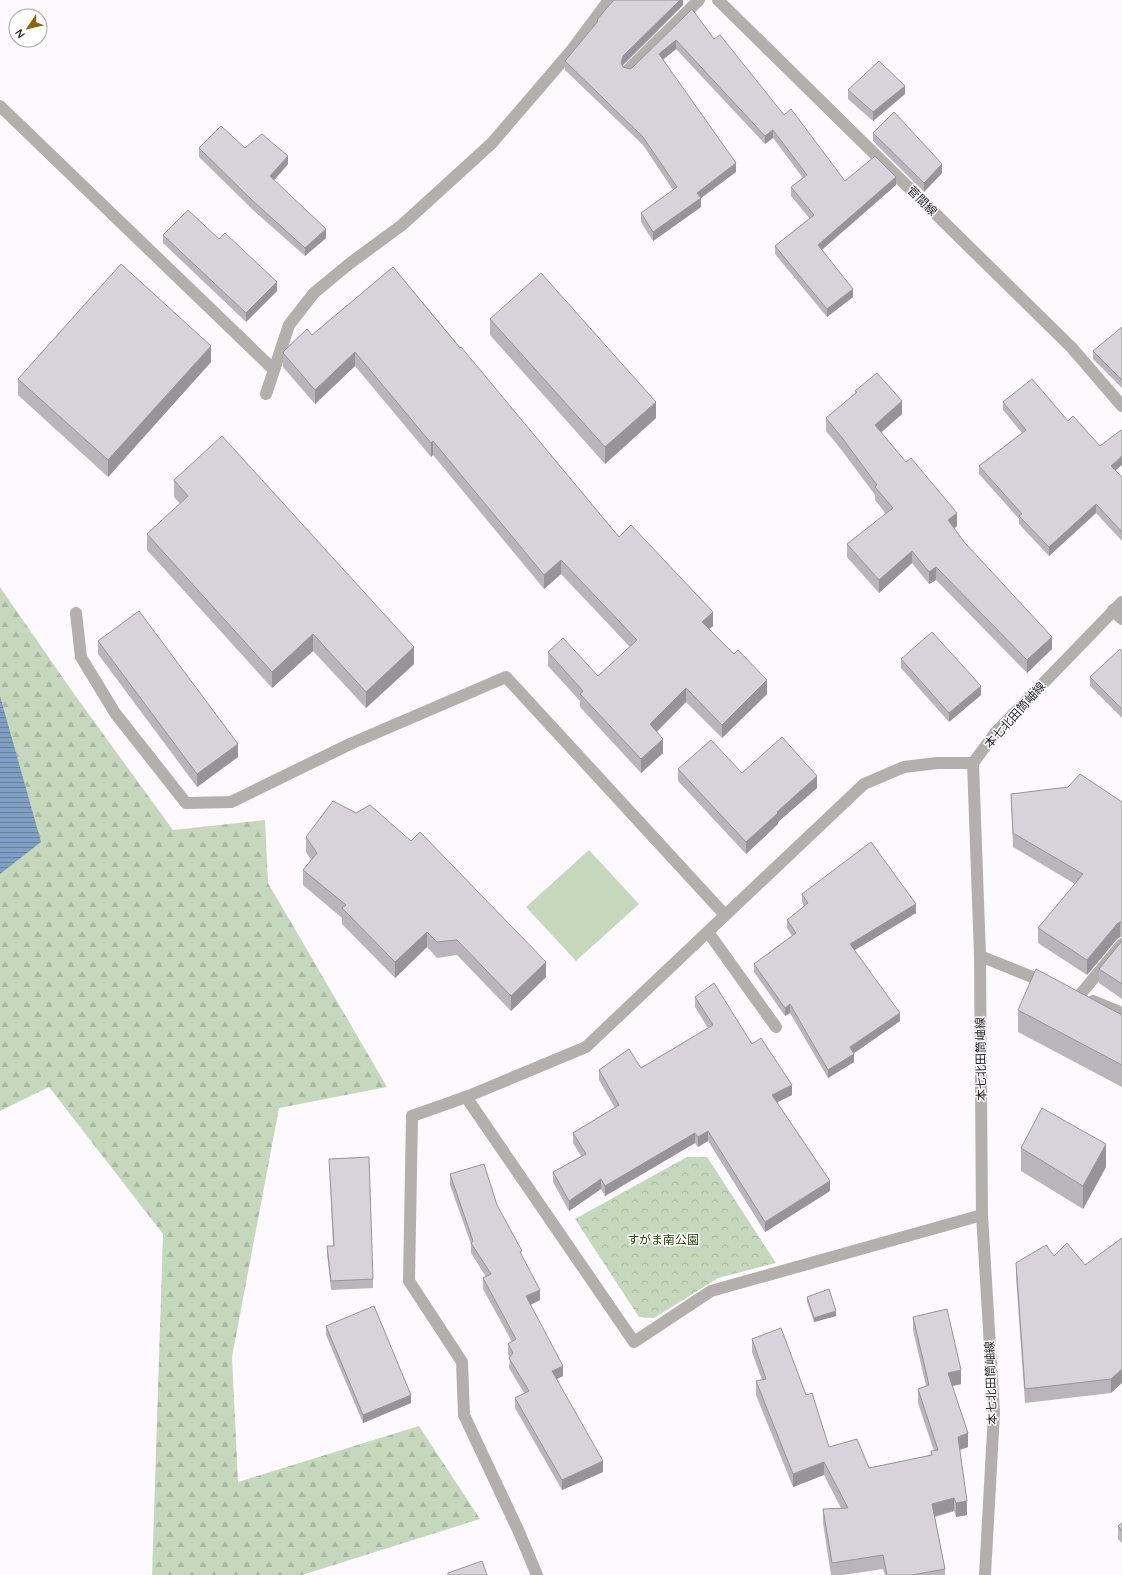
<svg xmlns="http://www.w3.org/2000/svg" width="1122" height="1575" font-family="Quicksand,'Noto Sans JP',sans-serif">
	<defs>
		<pattern id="forest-firs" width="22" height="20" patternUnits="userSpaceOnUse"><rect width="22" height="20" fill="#c6d8bc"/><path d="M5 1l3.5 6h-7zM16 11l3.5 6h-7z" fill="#aab9a1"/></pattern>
		<pattern id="park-crowns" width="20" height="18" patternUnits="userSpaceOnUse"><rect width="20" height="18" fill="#c6d8bc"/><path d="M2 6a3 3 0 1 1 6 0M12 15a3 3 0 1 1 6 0" fill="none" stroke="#aab9a1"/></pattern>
		<pattern id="water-rules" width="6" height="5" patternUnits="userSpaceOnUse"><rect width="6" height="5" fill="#7e9fc2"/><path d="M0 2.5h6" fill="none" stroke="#67819d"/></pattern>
	</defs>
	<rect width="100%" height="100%" fill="#fcfaff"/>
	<!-- forest -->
	<polygon fill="url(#forest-firs)" points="0,587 74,694 173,830 265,820 268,883 387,1087 279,1108 232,1357 238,1482 419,1426 480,1519 302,1575 152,1575 163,1234 49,1087 0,1111"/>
	<!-- park -->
	<polygon fill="url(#park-crowns)" points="687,1157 707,1157 776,1263 718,1278 654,1318 639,1317 575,1219"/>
	<!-- garden -->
	<polygon fill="#c6d8bc" points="589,850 639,904 576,961 526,907"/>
	<!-- water -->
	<polygon fill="url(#water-rules)" points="0,696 41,842 0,874"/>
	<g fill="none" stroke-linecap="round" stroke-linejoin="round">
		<!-- minor -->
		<g stroke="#b2afad" stroke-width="12">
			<polyline points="718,0 1072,348 1122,406"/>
			<polyline points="628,70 699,0"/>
			<polyline points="0,106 274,370"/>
			<polyline points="266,394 289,325 314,293 349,264 402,225 492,143 571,51 609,0"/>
			<polyline points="1113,610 1122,619"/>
			<polyline points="76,613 81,657 115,713 186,803 231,802 350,744 506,677 725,915"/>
			<polyline points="973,763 937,763 904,767 864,784 586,1047 466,1097 634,1342 711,1291 982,1215"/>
			<polyline points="708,932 776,1027"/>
			<polyline points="980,956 1047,983"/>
			<polyline points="1079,996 1122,944"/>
			<polyline points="1093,1001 1122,1013"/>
			<polyline points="466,1097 412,1116 409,1281 462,1362 464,1415 519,1532 537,1575"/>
			<polyline points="985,1575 994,1413 982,1215 980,956 973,763 996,732 1122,602"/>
		</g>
	</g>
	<!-- wall -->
	<g fill="#b9b5bc">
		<polygon points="683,0 683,5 623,65 623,67 630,69 633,67 692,9 714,39 845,181 896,185 822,250 853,297 827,317 775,254 775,246 810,219 791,196 791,187 803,178 773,138 765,144 676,49 663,59 736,172 701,198 701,207 653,241 641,222 641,213 673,190 643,145 565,70 565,61 597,23 597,20"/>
		<polygon points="848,90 905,94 873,121 848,99"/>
		<polygon points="873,133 942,173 924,192 873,141"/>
		<polygon points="199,148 245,148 288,164 274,180 326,238 305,256 253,210 199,157"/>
		<polygon points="163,235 219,239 277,291 246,322 163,243"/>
		<polygon points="393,267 619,537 713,626 709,629 767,694 722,738 686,702 657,732 663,753 641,773 580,707 580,701 548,666 548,652 598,676 630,647 561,574 544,589 433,455 431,457 355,366 315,404 283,367 283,353 312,335"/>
		<polygon points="490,319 656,418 605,464 490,335"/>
		<polygon points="1122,327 1122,388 1093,359 1093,351"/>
		<polygon points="211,362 108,477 18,395 18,379"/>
		<polygon points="855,391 902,414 881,432 957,526 954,528 965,543 1052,649 1027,673 936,580 929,584 912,563 879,593 847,557 847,544 886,514 875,500 875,495 843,452 826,431 826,418 855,394"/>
		<polygon points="1003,402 1068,421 1122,477 1122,541 1096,513 1049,556 1019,524 1019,519 979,474 979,466 1022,433 1003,410"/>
		<polygon points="174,480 414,664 366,708 313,651 272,688 147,550 147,534 180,504 174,497"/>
		<polygon points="98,641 238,757 197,787 98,654"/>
		<polygon points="1122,651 1122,718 1090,686 1090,677"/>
		<polygon points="901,659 981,695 949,722 901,668"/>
		<polygon points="678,769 742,773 817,788 778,822 778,824 746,854 678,781"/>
		<polygon points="1011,794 1122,802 1122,937 1120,937 1117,939 1087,975 1038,943 1038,928 1075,884 1013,847"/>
		<polygon points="306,837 546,977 511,1011 457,955 437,958 427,947 395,978 342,924 342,918 303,885 303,870 311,860 306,852"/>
		<polygon points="802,894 916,913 855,950 900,1021 854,1053 854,1062 828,1078 790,1013 785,1016 754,972 754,964 792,936 787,928 787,920 804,906 802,902"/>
		<polygon points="1122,941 1122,999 1099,983 1099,969"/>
		<polygon points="695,997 752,1044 792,1095 777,1102 830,1191 765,1232 708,1141 698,1147 695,1143 605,1196 601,1189 569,1211 553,1182 553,1172 581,1156 573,1143 573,1133 615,1108 599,1080 599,1070 641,1068 708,1028 695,1007"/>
		<polygon points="1018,1010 1122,1015 1122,1087 1018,1032"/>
		<polygon points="1021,1148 1106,1167 1083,1209 1021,1171"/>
		<polygon points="329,1159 373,1279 373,1288 331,1290 327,1254 327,1246 333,1246"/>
		<polygon points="450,1174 497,1205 522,1257 540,1300 530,1305 563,1376 557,1379 603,1472 562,1490 515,1408 515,1398 524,1393 509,1368 510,1357 508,1354 508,1344 512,1342 483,1289 483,1278 486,1277 471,1253 471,1244 450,1185"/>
		<polygon points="1122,1238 1111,1393 1025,1403 1016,1277 1016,1263 1054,1256 1085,1265"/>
		<polygon points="807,1297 836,1316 814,1322 807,1302"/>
		<polygon points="913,1317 961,1384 952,1386 968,1447 960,1450 967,1515 956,1517 954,1511 935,1517 945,1569 945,1575 885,1575 883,1569 843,1575 831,1575 823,1523 823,1509 841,1508 824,1475 793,1487 756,1395 756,1381 762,1380 752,1352 752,1339 806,1395 829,1447 869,1468 931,1455 931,1451 934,1451 918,1403 918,1389 926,1386 913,1330"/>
		<polygon points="326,1326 411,1403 363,1423 326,1335"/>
		<polygon points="1122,1523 1122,1543 1118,1539 1118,1526"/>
	</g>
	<!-- shaded-wall -->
	<g fill="#969499">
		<polygon points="680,0 683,0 683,5 623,65 621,72 621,63 623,56"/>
		<polygon points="676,40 676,49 659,63 659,54"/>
		<polygon points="905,86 905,94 873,121 873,112"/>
		<polygon points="773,130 773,138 765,144 765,136"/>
		<polygon points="288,156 288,164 270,185 270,176"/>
		<polygon points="736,163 736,172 701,198 701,207 653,241 653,232 697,193"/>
		<polygon points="942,164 942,173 924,192 924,183"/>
		<polygon points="896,177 896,185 818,253 818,245"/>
		<polygon points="326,229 326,238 305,256 305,248"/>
		<polygon points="277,282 277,291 246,322 246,313"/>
		<polygon points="853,289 853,297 827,317 827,309"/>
		<polygon points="211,346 211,362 108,477 108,460"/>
		<polygon points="355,352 355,366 315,404 315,390"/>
		<polygon points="902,401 902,414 875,438 875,425"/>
		<polygon points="656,402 656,418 605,464 605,447"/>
		<polygon points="433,441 433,455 431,457 431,443"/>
		<polygon points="1122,456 1122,465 1111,474 1111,466"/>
		<polygon points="1096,504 1096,513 1049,556 1049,547"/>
		<polygon points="957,513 957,526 948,533 948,520"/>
		<polygon points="912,551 912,563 879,593 879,580"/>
		<polygon points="561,560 561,574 544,589 544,575"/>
		<polygon points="936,567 936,580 929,584 929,572"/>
		<polygon points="713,612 713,626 702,635 702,622"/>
		<polygon points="313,634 313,651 272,688 272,672"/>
		<polygon points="1052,637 1052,649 1027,673 1027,660"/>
		<polygon points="414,647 414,664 366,708 366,692"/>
		<polygon points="767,680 767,694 722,738 722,725"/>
		<polygon points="981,686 981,695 949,722 949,713"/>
		<polygon points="686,688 686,702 650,738 650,724"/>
		<polygon points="663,739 663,753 641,773 641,759"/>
		<polygon points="238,744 238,757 197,787 197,774"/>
		<polygon points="817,776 817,788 778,822 778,824 746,854 746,842 777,812"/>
		<polygon points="916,904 916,913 850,953 850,944"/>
		<polygon points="1120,922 1120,937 1117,939 1087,975 1087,960 1117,924"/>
		<polygon points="427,932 427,947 395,978 395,962"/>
		<polygon points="546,962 546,977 511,1011 511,996"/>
		<polygon points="790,1004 790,1013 785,1016 785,1008"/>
		<polygon points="900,1013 900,1021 850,1056 850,1047"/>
		<polygon points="854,1054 854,1062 828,1078 828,1070"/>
		<polygon points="792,1085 792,1095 772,1105 772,1095"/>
		<polygon points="708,1131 708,1141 698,1147 698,1137"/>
		<polygon points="695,1133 695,1143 605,1196 605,1186"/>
		<polygon points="1106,1144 1106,1167 1083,1209 1083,1186"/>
		<polygon points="601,1179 601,1189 569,1211 569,1201"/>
		<polygon points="830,1181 830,1191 765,1232 765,1222"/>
		<polygon points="540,1290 540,1300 526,1307 526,1296"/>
		<polygon points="836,1311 836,1316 814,1322 814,1318"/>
		<polygon points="563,1366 563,1376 552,1381 552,1371"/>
		<polygon points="1122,1369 1122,1383 1111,1393 1111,1379"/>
		<polygon points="961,1370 961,1384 948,1387 948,1373"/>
		<polygon points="411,1395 411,1403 363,1423 363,1415"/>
		<polygon points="968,1433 968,1447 958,1450 958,1437"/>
		<polygon points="603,1461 603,1472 562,1490 562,1480"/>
		<polygon points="824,1462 824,1475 793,1487 793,1474"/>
		<polygon points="954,1498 954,1511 932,1517 932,1504"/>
		<polygon points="967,1501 967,1515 956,1517 956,1503"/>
	</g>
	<!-- building -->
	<g fill="#d7d3db" stroke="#969499">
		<polygon points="614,0 680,0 623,56 621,63 623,67 630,69 633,67 692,9 714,39 720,35 784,115 791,109 845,181 875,156 896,177 818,245 853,289 827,309 775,246 814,215 791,187 807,175 773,130 765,136 676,40 659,54 736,163 697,193 701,198 653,232 641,213 677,187 643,137 565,61 598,21 597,20 605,10"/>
		<polygon points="879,61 905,86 873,112 848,90"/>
		<polygon points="894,112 942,164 924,183 873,133"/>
		<polygon points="221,126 245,148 262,134 288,156 270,176 326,229 305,248 253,201 199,148"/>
		<polygon points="188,210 219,239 225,233 277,282 246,313 163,235"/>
		<polygon points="121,264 211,346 108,460 18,379"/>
		<polygon points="393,267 460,348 461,347 619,537 631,525 713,612 702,622 734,654 738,650 767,680 722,725 686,688 650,724 663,739 641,759 580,694 583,691 548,652 563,638 598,676 637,640 561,560 544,575 433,441 431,443 355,352 315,390 283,353 284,351 307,329 312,335"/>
		<polygon points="541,273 656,402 605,447 490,319"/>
		<polygon points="1122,327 1122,380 1093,351"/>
		<polygon points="877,373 902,401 875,425 906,462 911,458 957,513 948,520 965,543 1052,637 1027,660 936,567 929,572 912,551 879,580 847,544 893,508 875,487 877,485 843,439 826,418 857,392 855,391"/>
		<polygon points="1032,379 1068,421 1073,416 1100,446 1121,430 1122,431 1122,456 1111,466 1122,477 1122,532 1096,504 1049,547 1019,516 1022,514 979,466 1026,430 1003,402"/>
		<polygon points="222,436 414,647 366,692 313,634 272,672 147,534 188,496 174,480"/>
		<polygon points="139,611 238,744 197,774 98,641"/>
		<polygon points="932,632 981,686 949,713 901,659"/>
		<polygon points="1120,649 1122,651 1122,709 1090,677"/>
		<polygon points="782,737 817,776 777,812 778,813 746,842 678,769 711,740 742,773"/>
		<polygon points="1080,774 1122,802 1122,923 1120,922 1117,924 1087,960 1038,928 1083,874 1013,833 1011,794 1068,787"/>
		<polygon points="333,801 356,813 370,805 411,841 420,832 546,962 511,996 457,940 437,942 427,932 395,962 342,908 346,905 303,870 317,853 306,837"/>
		<polygon points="871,842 916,904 850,944 900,1013 850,1047 854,1054 828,1070 790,1004 785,1008 754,964 796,933 787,920 808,903 802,894"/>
		<polygon points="1122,941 1122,984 1099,969"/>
		<polygon points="1036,969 1122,1015 1122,1065 1018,1010"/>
		<polygon points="714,983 752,1044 761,1038 792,1085 772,1095 830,1181 765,1222 708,1131 698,1137 695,1133 605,1186 601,1179 569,1201 553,1172 586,1154 573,1133 619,1105 599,1070 629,1049 641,1068 713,1025 695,997"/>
		<polygon points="1042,1108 1106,1144 1083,1186 1021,1148"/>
		<polygon points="369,1157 373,1279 331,1281 327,1246 334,1246 329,1159"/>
		<polygon points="484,1164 497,1205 522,1251 520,1252 540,1290 526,1296 563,1366 552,1371 603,1461 562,1480 515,1398 529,1391 509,1358 513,1353 508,1344 516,1339 483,1278 491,1274 471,1243 473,1241 450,1174"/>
		<polygon points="1122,1238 1122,1369 1111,1379 1025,1389 1016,1263 1046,1245 1054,1256 1067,1243 1085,1265"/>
		<polygon points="829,1289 836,1311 814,1318 807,1297"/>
		<polygon points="374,1306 411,1395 363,1415 326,1326"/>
		<polygon points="947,1309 961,1370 948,1373 968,1433 958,1437 967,1501 956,1503 954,1498 932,1504 945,1569 912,1575 887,1575 883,1555 832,1563 823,1509 848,1508 824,1462 793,1474 756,1381 766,1379 752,1339 781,1328 806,1395 812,1393 829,1447 857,1439 869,1468 932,1455 931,1451 938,1450 918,1389 929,1385 913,1317"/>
		<polygon points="1122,1523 1122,1531 1118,1526"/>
		<polygon points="482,1561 487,1575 448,1575 448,1573"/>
	</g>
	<g text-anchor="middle" stroke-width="3" stroke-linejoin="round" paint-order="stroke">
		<!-- street labels -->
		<g font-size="12" fill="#1e1d20" stroke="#fff">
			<text transform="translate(922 201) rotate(45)" y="4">菅間線</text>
			<text transform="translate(1015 715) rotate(-48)" y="4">本七北田筒岫線</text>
			<text transform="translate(981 1059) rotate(-91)" y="4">本七北田筒岫線</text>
			<text transform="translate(991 1383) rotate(-92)" y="4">本七北田筒岫線</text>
		</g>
		<!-- park labels -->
		<g font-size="12" fill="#224203" stroke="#fff">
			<text x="663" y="1244">すがま南公園</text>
		</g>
	</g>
	<!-- north arrow -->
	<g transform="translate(28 28) rotate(235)"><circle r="19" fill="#ffffff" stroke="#a5a5a6"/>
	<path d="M0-3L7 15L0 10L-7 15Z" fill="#90640d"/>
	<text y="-6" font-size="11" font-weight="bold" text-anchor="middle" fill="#1e1d20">N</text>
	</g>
</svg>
